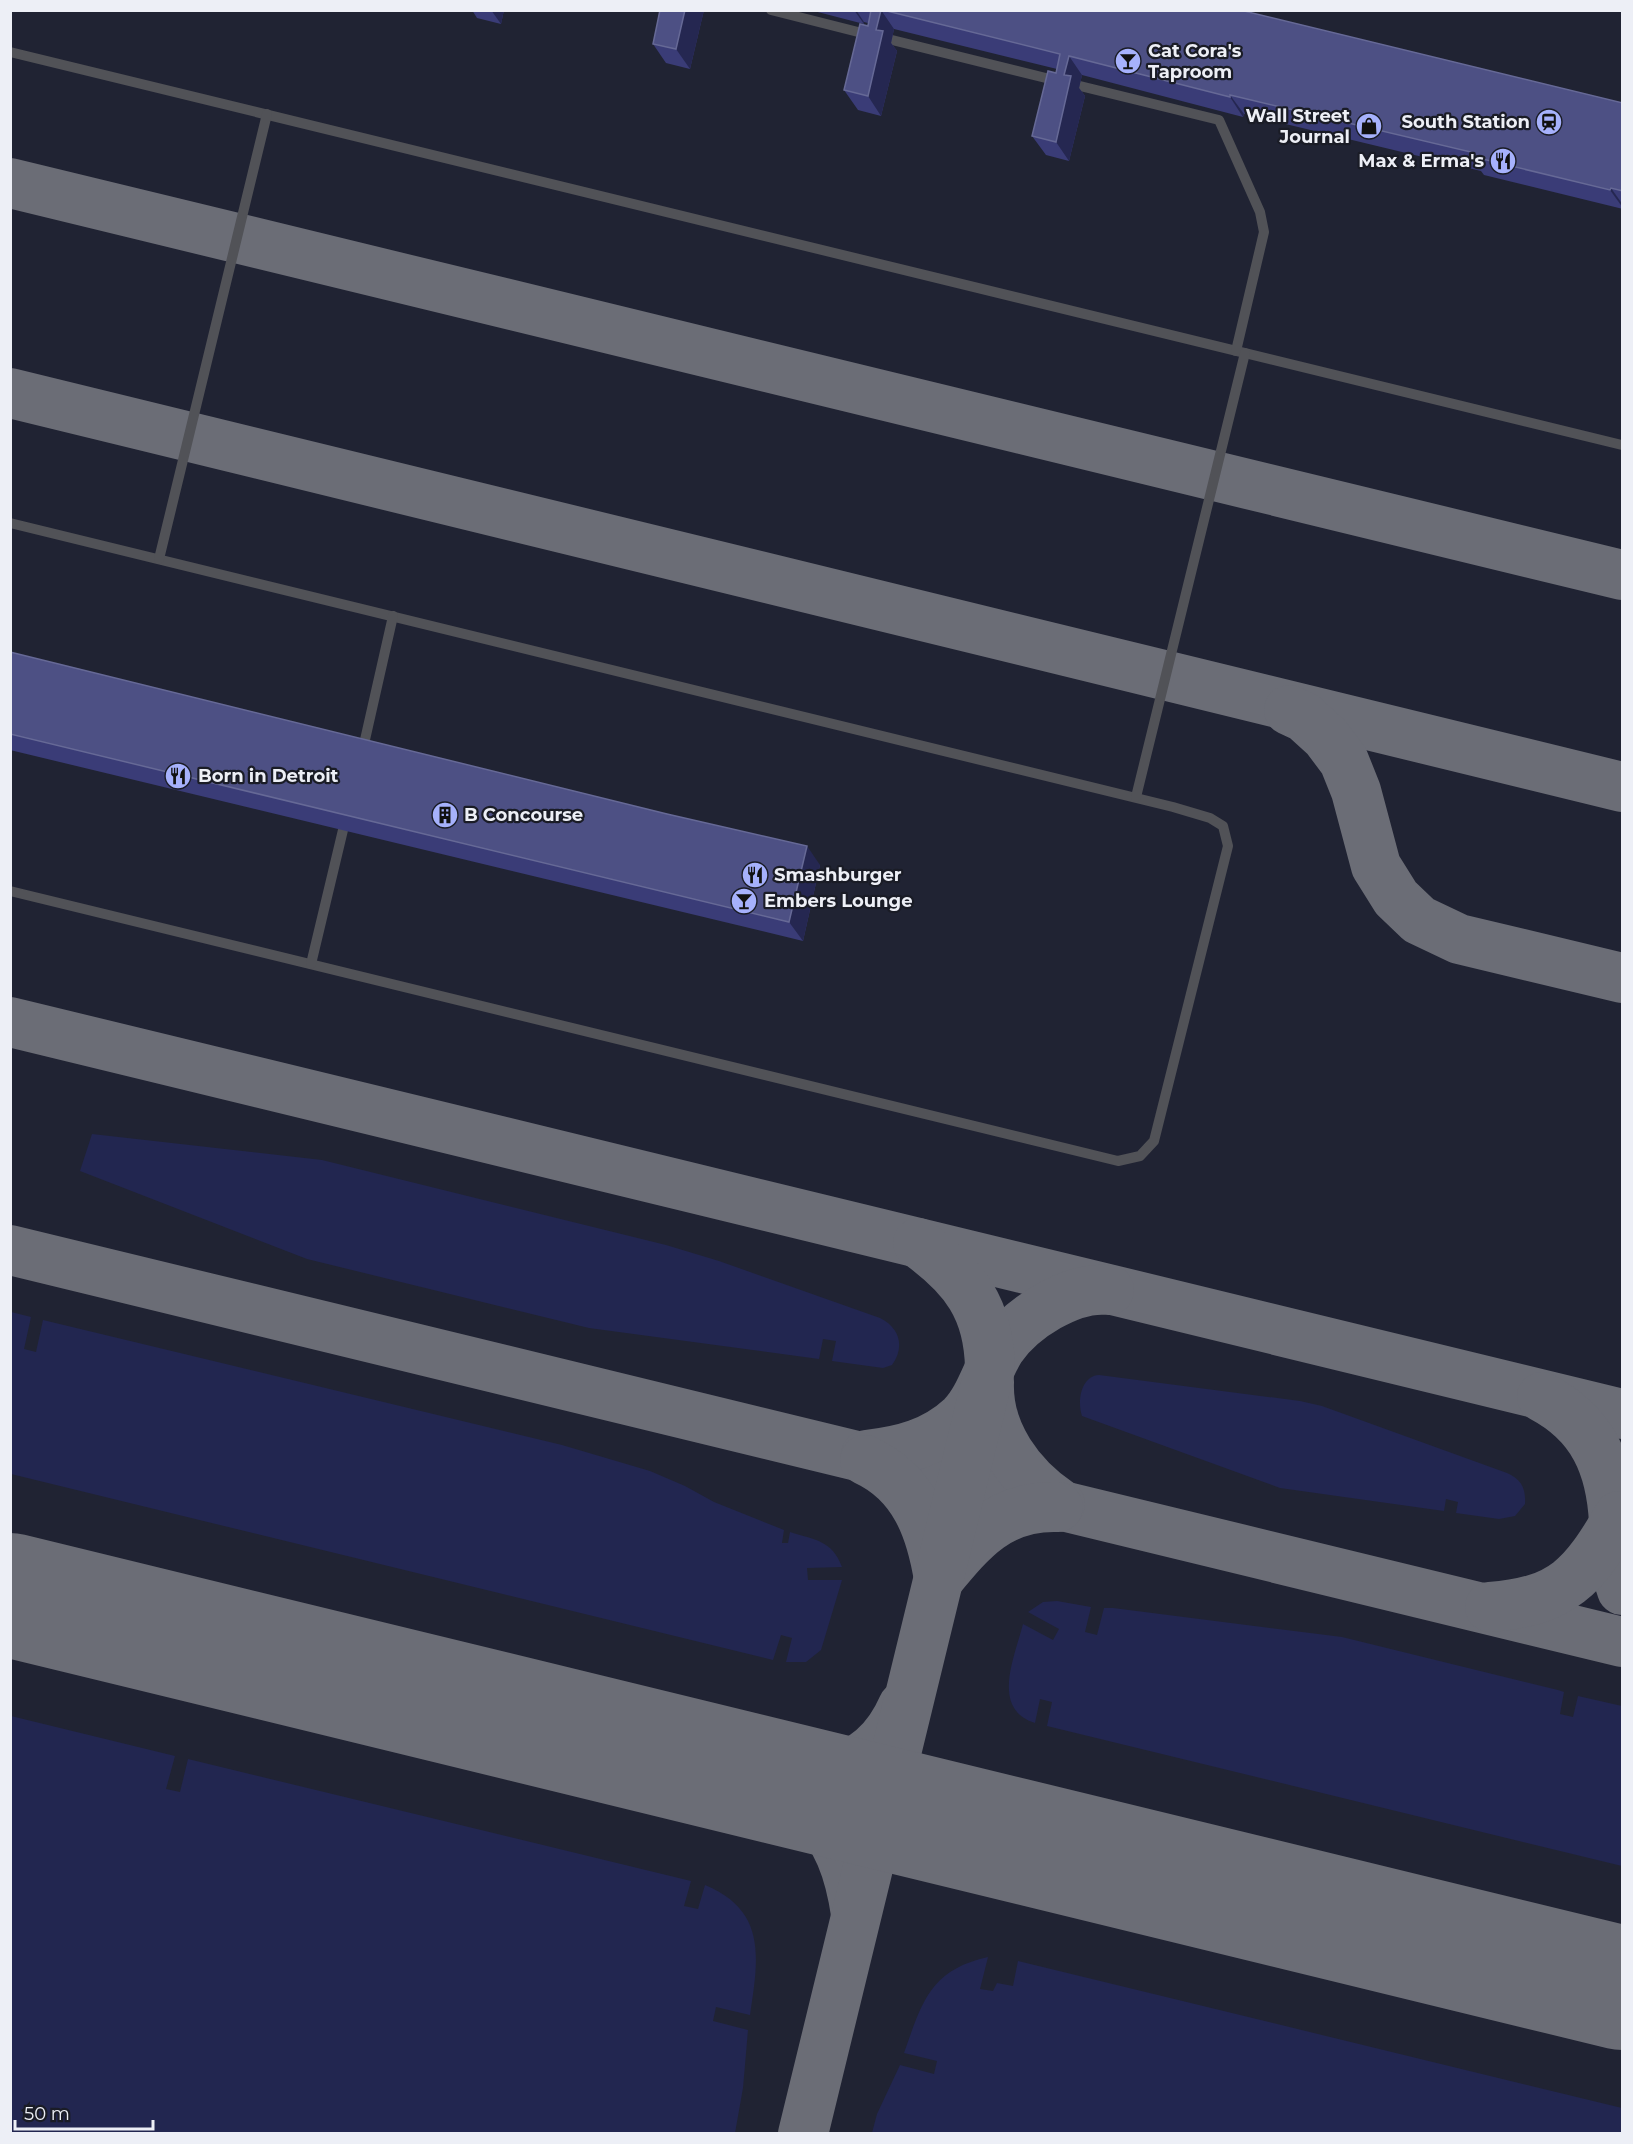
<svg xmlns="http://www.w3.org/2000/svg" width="1633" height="2144" font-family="Montserrat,sans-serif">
	<rect width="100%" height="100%" fill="#1a1c26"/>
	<!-- built -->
	<polygon fill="#202333" points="11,11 1622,11 1622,2133 11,2134"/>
	<!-- green -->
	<g fill="#222650">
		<path d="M 92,1134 L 322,1160 L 666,1245 L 719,1261 L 880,1318 C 900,1328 905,1347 892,1365 L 883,1368 L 832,1361 L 836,1341 L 823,1339 L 819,1359 L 589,1328 L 307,1259 L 80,1171 Z"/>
		<path d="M 11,1312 L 31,1317 L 24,1349 L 36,1352 L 43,1320 L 562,1445 L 650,1471 L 685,1486 L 714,1502 L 784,1530 L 782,1543 L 788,1543 L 790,1532 C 815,1540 832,1540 842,1567 L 807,1568 L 808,1580 L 842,1580 L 821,1650 L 806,1662 L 786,1662 L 792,1638 L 781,1635 L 773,1660 L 11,1474 Z"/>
		<path d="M 1099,1375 L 1300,1401 L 1322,1406 L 1507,1473 C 1521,1479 1526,1488 1525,1504 L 1515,1516 L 1499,1519 L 1456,1513 L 1458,1502 L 1446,1499 L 1444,1511 L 1280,1488 L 1082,1416 C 1077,1401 1081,1376 1099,1375 Z"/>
		<path d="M 1057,1601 L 1091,1607 L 1085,1632 L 1097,1635 L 1104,1608 L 1113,1608 L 1342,1637 L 1558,1690 L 1564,1692 L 1560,1714 L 1573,1717 L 1578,1696 L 1622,1706 L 1622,1866 L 1047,1726 L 1052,1702 L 1040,1699 L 1035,1723 C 990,1709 1015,1656 1023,1624 L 1053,1640 L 1059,1629 L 1028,1612 L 1043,1602 Z"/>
		<path d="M 11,1716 L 175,1756 L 166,1789 L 180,1792 L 188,1759 L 691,1881 L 684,1906 L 698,1909 L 705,1885 C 768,1911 758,1960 750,2015 L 716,2007 L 713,2021 L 748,2030 L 743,2088 L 735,2133 L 11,2133 Z"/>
		<path d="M 988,1957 L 980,1989 L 993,1991 L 997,1983 L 1013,1986 L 1018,1961 L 1622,2108 L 1622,2133 L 872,2133 L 877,2114 L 900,2065 L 934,2074 L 937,2061 L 904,2053 C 922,2002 930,1970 988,1957 Z"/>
	</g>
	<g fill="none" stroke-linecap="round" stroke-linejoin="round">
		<!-- taxiway -->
		<g stroke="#6b6d76" stroke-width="50">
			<polyline points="10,183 1622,575"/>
			<polyline points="10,393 1622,787"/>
			<polyline points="1289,710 1304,717 1326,737 1344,761 1356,791 1376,866 1396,898 1419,920 1459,939 1622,978"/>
			<polyline points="10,1022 1622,1414"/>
			<polyline points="10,1250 1622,1642"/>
			<path d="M 989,1382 C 987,1433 1020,1477 1060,1504"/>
			<path d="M 1542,1397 C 1593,1424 1611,1466 1614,1522 C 1615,1534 1612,1547 1613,1559 C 1614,1569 1619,1580 1622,1590"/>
			<path d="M 866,1455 C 902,1451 934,1443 962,1417 C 980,1399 987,1370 1000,1349 C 1021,1318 1071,1286 1109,1290"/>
			<path d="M 865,1460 C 915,1483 931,1530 939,1579 C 972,1539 1000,1505 1058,1507"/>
			<path d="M 1490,1607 C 1564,1601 1583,1577 1619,1516"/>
			<path d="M 736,1771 C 805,1779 870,1781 903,1706"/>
			<path d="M 749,1775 C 767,1785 791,1793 806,1807 C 838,1835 850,1873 856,1914"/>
			<path d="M 803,2134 L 990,1368 C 989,1309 965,1277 918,1243"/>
		</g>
		<!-- runway -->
		<polyline stroke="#6b6d76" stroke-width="124" points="10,1595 1622,1988"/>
		<!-- lane -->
		<g stroke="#515257" stroke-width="10">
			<polyline points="771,10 870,35"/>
			<polyline points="892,40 1058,81"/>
			<polyline points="10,52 1622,445"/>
			<polyline points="1080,86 1219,120 1260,212 1264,232 1236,351"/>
			<polyline points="10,523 1173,807 1210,818 1223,826 1228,846 1154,1141 1140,1156 1118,1161 10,891"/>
			<polyline points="159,559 267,114"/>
			<polyline points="362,753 393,616"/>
			<polyline points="1136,797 1245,353"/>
			<polyline points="311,964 343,830"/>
		</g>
	</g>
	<!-- wall -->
	<g fill="#3a3c77">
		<polygon points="472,10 504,10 501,24 477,18"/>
		<polygon points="660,10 704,10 690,69 666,63 653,44"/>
		<polygon points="810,10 1240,10 1623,103 1623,209 1484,175 1481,171 1244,114 1243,117 1082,75 1079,88 1085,96 1069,161 1046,155 1032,136 1057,69 894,29 891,43 897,51 881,116 858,110 844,90 868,23 864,22 864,24"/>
		<polygon points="10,652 820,865 803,941 10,750"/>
	</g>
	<!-- shaded-wall -->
	<g fill="#252751">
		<polygon points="491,10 504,10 501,24"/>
		<polygon points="685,10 704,10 690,69 676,49"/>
		<polygon points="854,10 856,10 864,22 864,24"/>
		<polygon points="881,10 894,29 891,43 897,51 881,116 868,96 876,30"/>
		<polygon points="1069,56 1082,75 1079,88 1085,96 1069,161 1056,142 1064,75"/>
		<polygon points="1230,95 1244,114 1243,117 1230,97"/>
		<polygon points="1611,188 1623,205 1623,208 1610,190"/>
		<polygon points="807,846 820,865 803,941 789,922"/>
	</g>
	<!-- building -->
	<g fill="#4d5084" stroke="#666996" stroke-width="1.5">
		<polygon points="660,10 685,10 676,49 653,44"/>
		<polygon points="871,10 881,10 876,30 883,31 868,96 844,90 860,24 868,26"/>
		<polygon points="883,10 1240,10 1623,103 1623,191 1611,188 1610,190 1470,156 1471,152 1230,95 1230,97 1069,56 1064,75 1071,76 1056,142 1032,136 1048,71 1056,73 1060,54"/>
		<polygon points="10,652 667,814 807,846 789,922 10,734"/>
	</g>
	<!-- icons -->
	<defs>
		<symbol id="bar-disc" viewBox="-11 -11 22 22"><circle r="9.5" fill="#a6b1fc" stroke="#1a1c26"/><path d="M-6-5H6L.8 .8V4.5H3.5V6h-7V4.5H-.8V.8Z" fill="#111"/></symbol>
		<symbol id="station-disc" viewBox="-11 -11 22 22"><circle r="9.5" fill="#a6b1fc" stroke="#1a1c26"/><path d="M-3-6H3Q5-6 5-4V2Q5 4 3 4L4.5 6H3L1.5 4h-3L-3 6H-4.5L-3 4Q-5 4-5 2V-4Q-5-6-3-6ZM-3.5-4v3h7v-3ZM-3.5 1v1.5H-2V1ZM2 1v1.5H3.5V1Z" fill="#111"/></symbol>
		<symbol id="shop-disc" viewBox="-11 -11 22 22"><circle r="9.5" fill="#a6b1fc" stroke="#1a1c26"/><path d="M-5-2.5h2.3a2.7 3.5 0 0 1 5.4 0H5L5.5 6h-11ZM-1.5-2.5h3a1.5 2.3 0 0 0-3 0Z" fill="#111"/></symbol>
		<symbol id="restaurant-disc" viewBox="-11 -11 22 22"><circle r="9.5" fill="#a6b1fc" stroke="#1a1c26"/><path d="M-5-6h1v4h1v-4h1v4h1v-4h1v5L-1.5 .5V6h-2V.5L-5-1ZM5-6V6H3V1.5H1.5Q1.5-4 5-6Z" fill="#111"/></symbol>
		<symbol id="building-disc" viewBox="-11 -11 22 22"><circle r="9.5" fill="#a6b1fc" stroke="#1a1c26"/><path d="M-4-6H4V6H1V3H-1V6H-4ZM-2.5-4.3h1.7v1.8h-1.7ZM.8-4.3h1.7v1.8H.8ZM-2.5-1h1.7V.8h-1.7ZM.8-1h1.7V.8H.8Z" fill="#111"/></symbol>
	</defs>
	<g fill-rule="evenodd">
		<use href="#bar-disc" x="1113" y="46" width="30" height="30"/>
		<use href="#station-disc" x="1534" y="107" width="30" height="30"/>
		<use href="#shop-disc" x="1354" y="111" width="30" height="30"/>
		<use href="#restaurant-disc" x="1488" y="146" width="30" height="30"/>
		<use href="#restaurant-disc" x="163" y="761" width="30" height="30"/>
		<use href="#building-disc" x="430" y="800" width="30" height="30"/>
		<use href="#restaurant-disc" x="740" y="860" width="30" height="30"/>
		<use href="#bar-disc" x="729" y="886" width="30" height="30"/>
	</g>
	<g text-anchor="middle" stroke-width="4.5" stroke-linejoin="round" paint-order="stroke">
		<!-- poi labels -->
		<g font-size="18" font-weight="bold" fill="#edeff6" stroke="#1a1c26" text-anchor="start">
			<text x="1148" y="57">Cat Cora's<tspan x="1148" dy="21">Taproom</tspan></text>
			<text x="1350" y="122" text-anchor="end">Wall Street<tspan x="1350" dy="21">Journal</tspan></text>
			<text x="1530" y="128" text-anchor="end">South Station</text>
			<text x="1484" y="167" text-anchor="end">Max &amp; Erma's</text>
			<text x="198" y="782">Born in Detroit</text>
			<text x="464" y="821">B Concourse</text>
			<text x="774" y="881">Smashburger</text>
			<text x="764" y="907">Embers Lounge</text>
		</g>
	</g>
	<!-- border -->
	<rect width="1633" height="2144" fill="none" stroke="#edeff6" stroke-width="24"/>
	<!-- scale -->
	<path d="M15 2120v9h138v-9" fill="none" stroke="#edeff6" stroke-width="3"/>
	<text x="24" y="2120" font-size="18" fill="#edeff6" stroke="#1a1c26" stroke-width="4.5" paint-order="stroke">50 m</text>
</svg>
